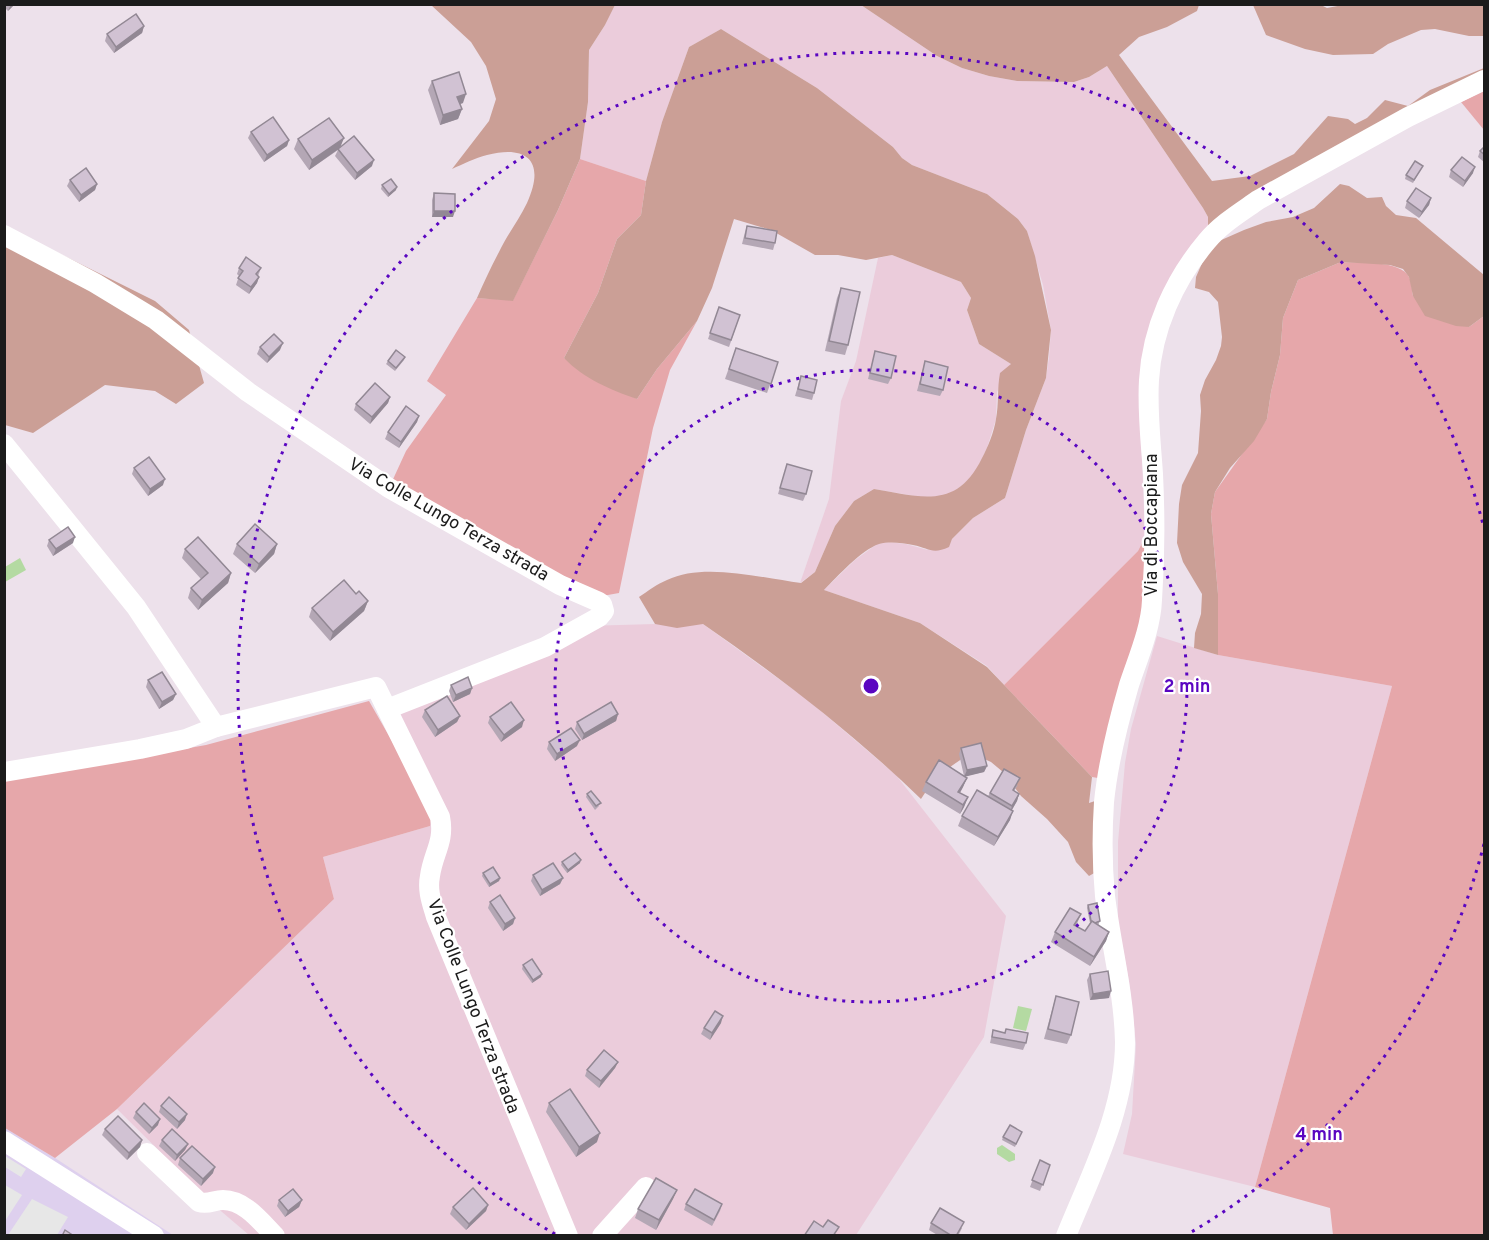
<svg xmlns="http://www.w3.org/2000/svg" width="1489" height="1240" font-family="Overpass,sans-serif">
	<rect width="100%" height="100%" fill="#ede1eb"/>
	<!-- commercial -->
	<polygon fill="#ded0ee" points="5,1128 55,1158 173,1235 5,1236"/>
	<!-- farmland -->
	<g fill="#ebccdb">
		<polygon points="615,5 861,5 937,56 962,68 989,76 1017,81 1074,82 1089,77 1107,66 1203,208 1208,217 1208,227 1197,241 1140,405 1145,537 1138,551 1004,685 987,666 920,623 824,590 855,560 877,544 889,542 906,544 928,550 948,547 952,539 973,518 1005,498 1026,430 1046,378 1049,357 1051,330 1043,285 1027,231 1018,219 987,194 912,165 902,158 893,147 817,88 721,29 689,47 662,122 646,181 580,159 588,102 589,50 605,25"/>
		<polygon points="892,255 961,282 971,298 967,310 979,344 1011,364 997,392 996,419 987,448 974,475 953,493 938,497 920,497 874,489 854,501 835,526 815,572 800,583 829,499 841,401 856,361 878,258"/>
		<polygon points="655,624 703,624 808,700 896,775 1006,916 984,1037 856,1235 249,1235 215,1206 117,1109 334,899 323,857 430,826 387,709 584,626"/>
		<polygon points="1157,636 1218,655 1392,686 1255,1187 1123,1154 1132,1114 1136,1044 1129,981 1118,922 1118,842 1125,763 1131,729"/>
	</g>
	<!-- grass -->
	<g fill="#e6a7aa">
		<polygon points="1484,91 1484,130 1461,102"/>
		<polygon points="580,159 646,181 641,215 617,239 598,293 564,358 637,399 657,369 697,321 670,370 653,428 619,593 591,598 389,488 406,451 446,395 427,381 477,298 513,300 558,210"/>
		<path d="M 1341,262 C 1358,263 1401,260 1409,277 C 1412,283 1412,291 1413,296 L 1469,327 L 1484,316 L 1484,1235 L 1333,1235 L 1330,1208 L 1255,1187 L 1392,686 L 1218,655 L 1218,594 L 1211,514 L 1215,492 L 1267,419 L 1271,392 L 1280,355 L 1283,318 L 1298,280 Z"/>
		<polygon points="1145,537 1144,618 1098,778 1092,777 1004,685 1138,551"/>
		<polygon points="369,701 432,811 430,826 323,857 334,899 117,1109 55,1158 5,1128 5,781 206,745"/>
	</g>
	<!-- forest -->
	<g fill="#cb9f96">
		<polygon points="1348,4 1429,6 1484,5 1484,36 1469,36 1435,29 1421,30 1388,44 1373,54 1333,55 1305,49 1266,35 1253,5 1321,5 1327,8"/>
		<path d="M 431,5 L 615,5 L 605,25 L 589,50 L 588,102 L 580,159 L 558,210 L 513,301 L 477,298 C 484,282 491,267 499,252 C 507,235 519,220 527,203 C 545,164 530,144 487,155 C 475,158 463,164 452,169 L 489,121 L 496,99 L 486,66 L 471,42 Z"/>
		<polygon points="861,5 1199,5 1197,11 1167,27 1139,37 1119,55 1212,181 1250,176 1294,154 1328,116 1348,119 1355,124 1367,118 1385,100 1408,106 1430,90 1484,68 1484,77 1208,227 1208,217 1203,208 1107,66 1089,77 1074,82 1017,81 989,76 962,68 937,56"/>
		<path d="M 721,29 L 817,88 L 893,147 L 902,158 L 912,165 L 987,194 L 1018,219 L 1027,231 L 1035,256 L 1051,330 L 1046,378 L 1026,430 L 1005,498 L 973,518 L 952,539 L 949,547 C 932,555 929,548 913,545 C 902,543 890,541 879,544 C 861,550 838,576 824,590 L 920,623 L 987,667 L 1092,777 L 1089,803 L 1098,800 L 1096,872 L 1089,876 L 1076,862 L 1068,842 L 1047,819 L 1021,796 L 1003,772 L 991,762 L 971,753 C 950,766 934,778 921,799 C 854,734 780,677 703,624 L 677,628 L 655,624 L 639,597 C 648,591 657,584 667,580 C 704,562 761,578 801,583 L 815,572 L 835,526 L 854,501 L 874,489 C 921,497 957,510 982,458 C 988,447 994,432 996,419 C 999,404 997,389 1000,373 L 1011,364 L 979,344 L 967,310 L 971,298 L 961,282 L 892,255 L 866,260 L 838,255 L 815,255 L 771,230 L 734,219 L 712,288 L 697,321 L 657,369 L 637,399 C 611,390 584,379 564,358 L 598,293 L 617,239 L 641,215 L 646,181 L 662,122 L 689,47 Z"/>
		<polygon points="1340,184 1349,186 1367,198 1382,197 1386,206 1396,215 1416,218 1484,275 1484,316 1469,327 1456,326 1425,316 1413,296 1409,277 1403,269 1390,265 1341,262 1298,280 1283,318 1280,355 1271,392 1267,419 1254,441 1230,468 1215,492 1211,514 1218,594 1218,655 1194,648 1195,633 1201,614 1202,594 1183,562 1177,543 1179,504 1182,485 1198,453 1201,411 1200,395 1205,380 1216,360 1221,346 1222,337 1218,302 1209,292 1195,288 1196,277 1210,245 1244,230 1266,222 1293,217 1314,208"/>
		<polygon points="4,226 155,301 189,330 204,383 176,404 155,391 105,385 33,433 5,425"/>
	</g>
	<!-- parking -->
	<g fill="#e7e7e7">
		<polygon points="5,1156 26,1169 21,1177 5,1167"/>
		<polygon points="5,1185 22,1195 5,1221"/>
		<polygon points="32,1199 68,1217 57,1235 8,1235"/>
	</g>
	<!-- water -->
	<g fill="#b4daa2">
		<polygon points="20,558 26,570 5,582 5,567"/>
		<polygon points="1018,1006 1032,1009 1026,1031 1013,1028"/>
		<polygon points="1002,1145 1015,1154 1015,1160 1009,1162 997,1154 997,1148"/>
	</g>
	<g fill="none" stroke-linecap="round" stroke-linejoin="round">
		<!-- minor -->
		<g stroke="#fff" stroke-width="20">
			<polyline points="4,235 95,283 156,320 248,392 389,488 560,585 599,602 602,604 604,611 599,617 545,647 387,709"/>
			<path d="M 4,444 L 136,607 L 216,727 L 376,687 L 440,817 C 445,842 433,853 430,876 C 427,891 432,903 436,917 L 568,1236"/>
			<polyline points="4,772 140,749 186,739 216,727"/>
			<polyline points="4,1141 154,1236"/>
			<path d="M 147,1153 L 199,1202 C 208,1205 214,1200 223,1200 C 245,1200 261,1222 275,1236"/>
			<polyline points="602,1236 646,1187"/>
			<path d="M 1066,1236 C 1091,1174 1125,1110 1125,1042 C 1124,993 1111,945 1105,896 C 1102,865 1102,833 1104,802 C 1108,762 1118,723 1129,685 C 1138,658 1151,628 1152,600 C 1155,558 1155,515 1153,474 C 1151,443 1147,412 1149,380 C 1152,329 1174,280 1207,241 C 1221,224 1241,212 1258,200 L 1408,117 L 1484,80"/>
		</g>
	</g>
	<!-- wall -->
	<g fill="#b4a7b5">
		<polygon points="4,4 15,4 8,11 4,7"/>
		<polygon points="144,26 142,33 114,53 105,41 107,34"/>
		<polygon points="432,81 463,103 460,104 462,109 458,119 440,125 428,90"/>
		<polygon points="251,132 289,140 287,146 264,162 248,138"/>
		<polygon points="298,139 341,147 372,166 355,180 335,156 338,150 309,170 294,149"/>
		<polygon points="1485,146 1485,163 1478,157 1480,151"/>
		<polygon points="1421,169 1413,183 1405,179 1406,175"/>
		<polygon points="1451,170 1473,173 1463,187 1449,177"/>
		<polygon points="70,180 97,184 95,190 79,202 67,186"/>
		<polygon points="382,185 396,190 388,197 381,189"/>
		<polygon points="434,193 453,217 432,217 432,200"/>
		<polygon points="1431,198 1429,205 1419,218 1405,208 1407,201"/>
		<polygon points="747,226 775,243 773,250 742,244 745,232"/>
		<polygon points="239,268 261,268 258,276 259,277 257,283 249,294 236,285 239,276 237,274"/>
		<polygon points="841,288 848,345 845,355 825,351 837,298"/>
		<polygon points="719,307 740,315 729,347 708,339"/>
		<polygon points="260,347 280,350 267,363 257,354"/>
		<polygon points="736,348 778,362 767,393 725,379"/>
		<polygon points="875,351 891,378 888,384 868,379"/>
		<polygon points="405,357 404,360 395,371 386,364 388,361"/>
		<polygon points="925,361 943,390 940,396 917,391"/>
		<polygon points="801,376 814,393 812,400 795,396"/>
		<polygon points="390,397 388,403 370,424 354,410 356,404"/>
		<polygon points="419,416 417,422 399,448 385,439 388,432"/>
		<polygon points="787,464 806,494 803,501 778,494"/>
		<polygon points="134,468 163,485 148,496 132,474"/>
		<polygon points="49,540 73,543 53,556 47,546"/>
		<polygon points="237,544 277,544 274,554 255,573 233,554"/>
		<polygon points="185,549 231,573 228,583 198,610 188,598 191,588 201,579 182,558"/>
		<polygon points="356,594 368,601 364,611 330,641 309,617 312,608"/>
		<polygon points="148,680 176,694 173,700 159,709 146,687"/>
		<polygon points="451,685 472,688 470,694 453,702 449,691"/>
		<polygon points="425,710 460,716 457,722 435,737 422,717"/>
		<polygon points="618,714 616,721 582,740 575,729 577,722"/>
		<polygon points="490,717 522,727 501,742 488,723"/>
		<polygon points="549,742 577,746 555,761 547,749"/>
		<polygon points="961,748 987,766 984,772 965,776 967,778 963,787 960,793 968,797 964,807 960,814 922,791 926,782 964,776 959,754"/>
		<polygon points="1018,785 1014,791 1019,794 1017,801 1012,810 1010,820 994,846 958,826 962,816 988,796 990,793"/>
		<polygon points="587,794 599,806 595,810 586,797"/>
		<polygon points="562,862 580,863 567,873 561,865"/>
		<polygon points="483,873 500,878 499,881 489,887 482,876"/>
		<polygon points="533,875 563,878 560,884 540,896 531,881"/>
		<polygon points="490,902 515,918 513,924 503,931 488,908"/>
		<polygon points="1088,905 1100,921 1098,925 1109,932 1106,941 1090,966 1051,942 1055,932 1081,914 1076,926 1085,931 1090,923 1087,908"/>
		<polygon points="523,965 541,977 532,983 522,969"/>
		<polygon points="1090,974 1109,998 1090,1000 1087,980"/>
		<polygon points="1056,996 1071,1035 1067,1044 1044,1039"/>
		<polygon points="721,1023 710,1040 701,1034 704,1028"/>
		<polygon points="1006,1029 1026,1043 1023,1050 990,1043 993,1030 1005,1033"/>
		<polygon points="618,1062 615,1068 599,1088 585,1076 587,1070"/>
		<polygon points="549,1103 597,1142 576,1157 546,1112"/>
		<polygon points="161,1106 185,1120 177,1129 159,1112"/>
		<polygon points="136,1112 158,1125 149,1134 133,1118"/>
		<polygon points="105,1129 142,1140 140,1147 127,1160 102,1135"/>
		<polygon points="1022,1132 1015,1147 1002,1140 1003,1137"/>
		<polygon points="162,1140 188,1144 185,1150 175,1161 159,1146"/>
		<polygon points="180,1158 213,1173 201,1186 178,1165"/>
		<polygon points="1040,1160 1050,1165 1040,1191 1030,1187"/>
		<polygon points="677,1190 673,1199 656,1230 635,1218 638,1209"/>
		<polygon points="279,1200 302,1200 299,1207 285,1217 277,1206"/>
		<polygon points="686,1204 722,1204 720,1211 712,1226 684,1210"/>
		<polygon points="488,1205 486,1211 466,1230 450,1214 453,1207"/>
		<polygon points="931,1223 962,1228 958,1236 939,1236 929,1230"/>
	</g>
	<!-- shaded-wall -->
	<g fill="#928894">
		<polygon points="11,4 15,4 8,11"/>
		<polygon points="144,26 142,33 114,53 116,47"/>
		<polygon points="466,94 463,103 454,106 457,97"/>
		<polygon points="462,109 458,119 440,125 443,115"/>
		<polygon points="344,138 340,148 309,170 312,160"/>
		<polygon points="289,140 287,146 264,162 267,155"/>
		<polygon points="374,160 372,166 355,180 357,173"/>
		<polygon points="1475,167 1473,173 1463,187 1465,181"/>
		<polygon points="97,184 95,190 79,202 81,195"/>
		<polygon points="397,187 396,190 388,197 389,194"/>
		<polygon points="1431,198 1429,205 1419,218 1422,212"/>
		<polygon points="434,211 455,211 453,217 432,217"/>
		<polygon points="259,277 257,283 249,294 251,287"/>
		<polygon points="283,343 280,350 267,363 269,357"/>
		<polygon points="390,397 388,403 370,424 372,417"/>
		<polygon points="419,416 417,422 399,448 401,442"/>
		<polygon points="165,479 163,485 148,496 150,489"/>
		<polygon points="75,537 73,543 53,556 56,549"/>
		<polygon points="277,544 274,554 255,573 259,564"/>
		<polygon points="231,573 228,583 198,610 202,600"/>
		<polygon points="368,601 364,611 330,641 333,632"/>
		<polygon points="472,688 470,694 453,702 456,695"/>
		<polygon points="176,694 173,700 159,709 162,702"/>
		<polygon points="618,714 616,721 582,740 584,734"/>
		<polygon points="460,716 457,722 435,737 438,730"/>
		<polygon points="524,720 522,727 501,742 504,735"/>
		<polygon points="580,740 577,746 555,761 557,754"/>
		<polygon points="987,766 984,772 964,777 967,770"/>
		<polygon points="967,778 963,787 955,801 958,792"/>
		<polygon points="1019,794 1017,801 1010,813 1012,806"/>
		<polygon points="968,797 964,807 960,814 963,805"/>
		<polygon points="1013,811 1010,820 994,846 998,837"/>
		<polygon points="581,860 580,863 567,873 568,870"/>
		<polygon points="500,878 499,881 489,887 490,884"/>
		<polygon points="563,878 560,884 540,896 542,890"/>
		<polygon points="515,918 513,924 503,931 505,924"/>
		<polygon points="1109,932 1106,941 1090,966 1094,957"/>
		<polygon points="542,974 541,977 532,983 533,980"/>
		<polygon points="1111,991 1109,998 1090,1000 1093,994"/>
		<polygon points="723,1016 721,1023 710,1040 712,1033"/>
		<polygon points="618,1062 615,1068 599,1088 601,1081"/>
		<polygon points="187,1114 185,1120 177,1129 179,1122"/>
		<polygon points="160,1119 158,1125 149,1134 152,1128"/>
		<polygon points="600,1133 597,1142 576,1157 579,1147"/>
		<polygon points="142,1140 140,1147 127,1160 129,1153"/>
		<polygon points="188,1144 185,1150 175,1161 177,1155"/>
		<polygon points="215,1167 213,1173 201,1186 203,1179"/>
		<polygon points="677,1190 673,1199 656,1230 659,1220"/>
		<polygon points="302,1200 299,1207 285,1217 288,1211"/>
		<polygon points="488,1205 486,1211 466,1230 469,1224"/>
	</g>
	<!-- building -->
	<g fill="#d1c2d3" stroke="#928894" stroke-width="1.5">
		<polygon points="136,14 144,26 116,47 107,34"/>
		<polygon points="459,72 466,94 457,97 462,109 443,115 432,81"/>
		<polygon points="273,117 289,140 267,155 251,132"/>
		<polygon points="329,118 344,138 312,160 298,139"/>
		<polygon points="354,136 374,160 357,173 338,149"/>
		<polygon points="1485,146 1485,155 1480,151"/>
		<polygon points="1462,157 1475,167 1465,181 1451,170"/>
		<polygon points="1415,161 1423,166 1414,180 1406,175"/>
		<polygon points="86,168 97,184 81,195 70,180"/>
		<polygon points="391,179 397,187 389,194 382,185"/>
		<polygon points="1416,188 1431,198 1422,212 1407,201"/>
		<polygon points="434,193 455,194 455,211 434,211"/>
		<polygon points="747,226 777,231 775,243 745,238"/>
		<polygon points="246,257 261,268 256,274 259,277 251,287 238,278 243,271 239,268"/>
		<polygon points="841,288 860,292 848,345 829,341"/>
		<polygon points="719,307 740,315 731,340 710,333"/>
		<polygon points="274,334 283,343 269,357 260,347"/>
		<polygon points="736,348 778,362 771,384 729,369"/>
		<polygon points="396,350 405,357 396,368 388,361"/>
		<polygon points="875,351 896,356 891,378 870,373"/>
		<polygon points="925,361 948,367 943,390 920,384"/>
		<polygon points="801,376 817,380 814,393 798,389"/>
		<polygon points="375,383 390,397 372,417 356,404"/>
		<polygon points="406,406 419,416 401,442 388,432"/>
		<polygon points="149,457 165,479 150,489 134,468"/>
		<polygon points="787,464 812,471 806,494 780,488"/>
		<polygon points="255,524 277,544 259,564 237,544"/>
		<polygon points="68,527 75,537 56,549 49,540"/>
		<polygon points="198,537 231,573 202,600 191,588 208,573 185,549"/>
		<polygon points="344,580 356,594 359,591 368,601 333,632 312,608"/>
		<polygon points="162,672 176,694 162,702 148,680"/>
		<polygon points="468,677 472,688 456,695 451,685"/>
		<polygon points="447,696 460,716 438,730 425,710"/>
		<polygon points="511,702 524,720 504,735 490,717"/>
		<polygon points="611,702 618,714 584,734 577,722"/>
		<polygon points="571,728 580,740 557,754 549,742"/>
		<polygon points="981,743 987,766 967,770 961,748"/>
		<polygon points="939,760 967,778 958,792 968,797 963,805 926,782"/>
		<polygon points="1004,769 1020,778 1013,790 1019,794 1012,806 990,793"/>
		<polygon points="977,790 1013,811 998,837 962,816"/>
		<polygon points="591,791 601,803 596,806 587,794"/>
		<polygon points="575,853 581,860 568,870 562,862"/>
		<polygon points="553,863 563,878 542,890 533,875"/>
		<polygon points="493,867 500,878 490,884 483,873"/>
		<polygon points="500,895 515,918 505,924 490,902"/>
		<polygon points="1097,903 1100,921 1095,923 1091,921 1088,905"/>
		<polygon points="1070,908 1081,914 1074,925 1085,931 1092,921 1109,932 1094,957 1055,932"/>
		<polygon points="532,959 542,974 533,980 523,965"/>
		<polygon points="1108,971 1111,991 1093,994 1090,974"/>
		<polygon points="1056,996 1079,1002 1071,1035 1048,1029"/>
		<polygon points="715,1011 723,1016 712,1033 704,1028"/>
		<polygon points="1006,1029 1028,1033 1026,1043 992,1037 993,1030 1005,1033"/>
		<polygon points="604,1050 618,1062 601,1081 587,1070"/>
		<polygon points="570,1089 600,1133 579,1147 549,1103"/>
		<polygon points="169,1097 187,1114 179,1122 161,1106"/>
		<polygon points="144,1103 160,1119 152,1128 136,1112"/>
		<polygon points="118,1116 142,1140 129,1153 105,1129"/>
		<polygon points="1010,1125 1022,1132 1016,1144 1003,1137"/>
		<polygon points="172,1129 188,1144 177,1155 162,1140"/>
		<polygon points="192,1146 215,1167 203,1179 180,1158"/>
		<polygon points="1040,1160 1050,1165 1043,1185 1032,1180"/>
		<polygon points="656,1178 677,1190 659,1220 638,1209"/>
		<polygon points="473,1188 488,1205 469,1224 453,1207"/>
		<polygon points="293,1189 302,1200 288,1211 279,1200"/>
		<polygon points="695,1189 722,1204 714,1220 686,1204"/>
		<polygon points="940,1208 964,1222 956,1236 952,1236 931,1223"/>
		<polygon points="828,1220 839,1227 833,1236 804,1236 814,1221 823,1227"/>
		<polygon points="65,1230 74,1236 62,1236"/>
	</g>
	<!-- distance rings -->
	<g fill="none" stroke="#5a06c1" stroke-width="3" stroke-dasharray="3 6">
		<circle cx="871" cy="686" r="316"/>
		<path d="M1484 844A633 633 0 0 1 1188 1234M555 1234A633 633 0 1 1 1484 528"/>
	</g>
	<g text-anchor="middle" stroke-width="4.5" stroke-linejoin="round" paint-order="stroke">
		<!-- street labels -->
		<g font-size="18" fill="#1b1b1b" stroke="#fff">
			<text transform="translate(449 519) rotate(30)" y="6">Via Colle Lungo Terza strada</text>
			<text transform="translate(1151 525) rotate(-90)" y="6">Via di Boccapiana</text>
			<text transform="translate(474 1006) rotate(69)" y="6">Via Colle Lungo Terza strada</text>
		</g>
	</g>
	<circle cx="871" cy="686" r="9" fill="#5a06c1" stroke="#fff" stroke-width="3"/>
	<g font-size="18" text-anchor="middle" font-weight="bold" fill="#5a06c1" stroke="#fff" stroke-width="4.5" stroke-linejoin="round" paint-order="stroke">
		<text x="1187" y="692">2 min</text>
		<text x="1319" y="1140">4 min</text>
	</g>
	<!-- border -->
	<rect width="1489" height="1240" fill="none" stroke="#1b1b1b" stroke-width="12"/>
</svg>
